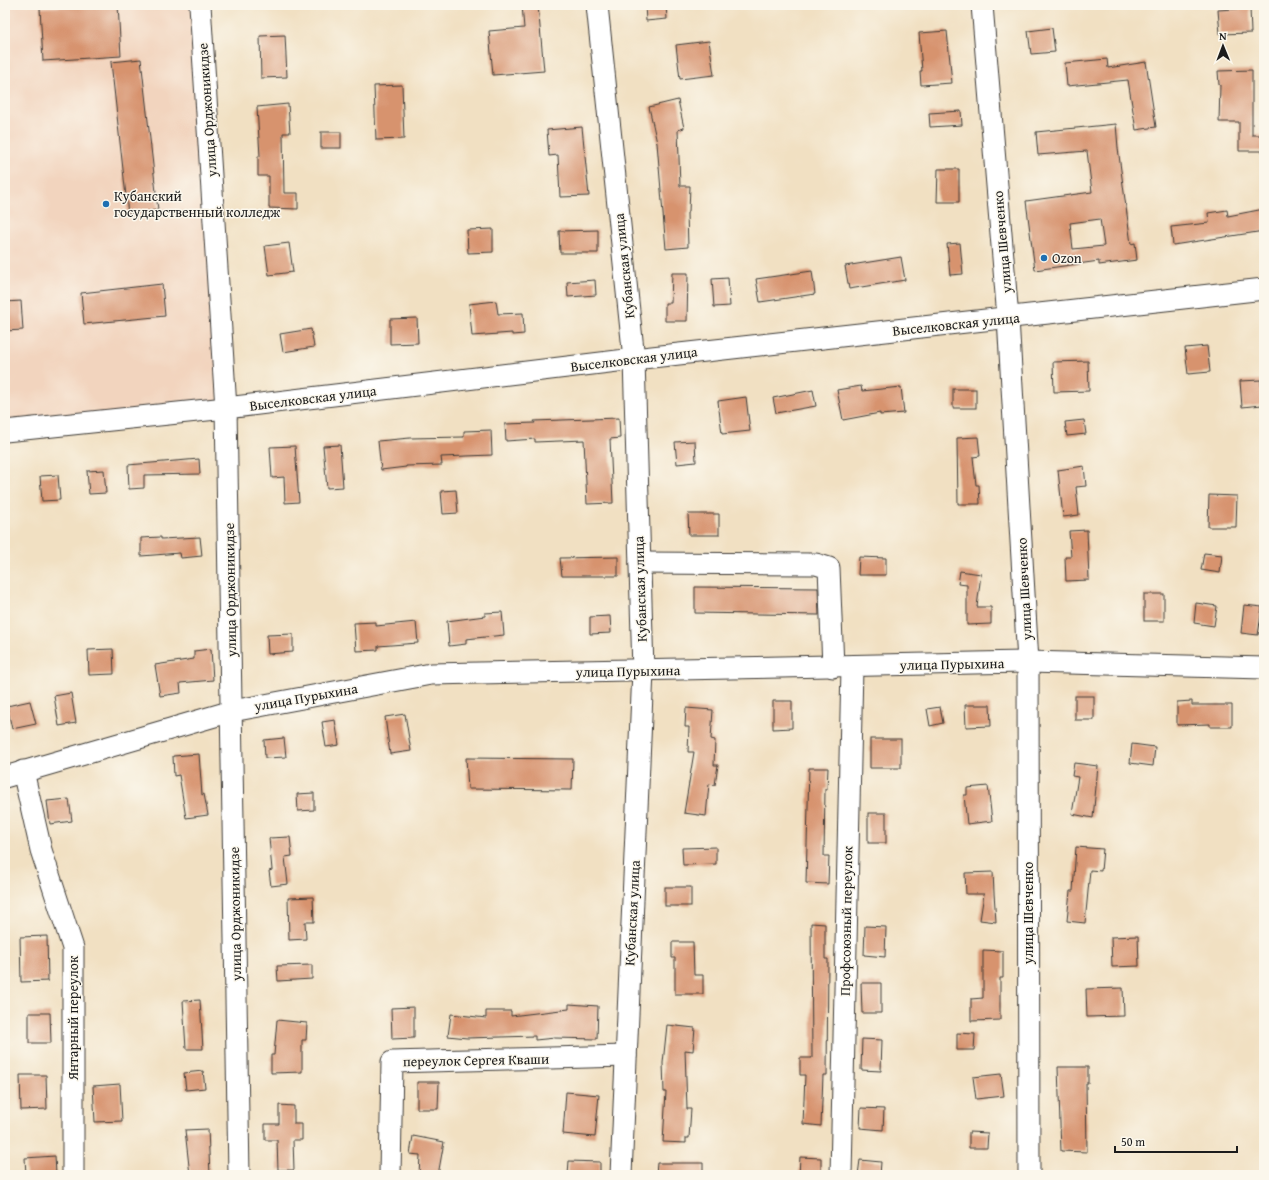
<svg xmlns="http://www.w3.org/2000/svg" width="1269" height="1180" font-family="'Gentium Book Plus',serif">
	<rect width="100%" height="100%" fill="#fbf7ec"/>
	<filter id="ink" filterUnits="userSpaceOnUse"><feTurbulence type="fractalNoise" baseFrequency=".025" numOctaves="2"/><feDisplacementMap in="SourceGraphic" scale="8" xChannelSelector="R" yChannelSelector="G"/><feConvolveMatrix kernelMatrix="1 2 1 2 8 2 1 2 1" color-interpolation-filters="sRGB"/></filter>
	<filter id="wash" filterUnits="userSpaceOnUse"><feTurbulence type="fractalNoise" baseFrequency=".012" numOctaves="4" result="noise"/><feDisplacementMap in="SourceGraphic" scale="16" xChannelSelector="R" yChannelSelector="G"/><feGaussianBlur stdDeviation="0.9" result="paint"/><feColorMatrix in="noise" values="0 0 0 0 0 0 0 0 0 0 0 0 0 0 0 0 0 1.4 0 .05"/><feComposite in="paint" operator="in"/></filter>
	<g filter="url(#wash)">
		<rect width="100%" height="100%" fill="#f1e0c2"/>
		<!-- built -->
		<polygon fill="#f2d4be" points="5,5 196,5 219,403 5,425"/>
		<g id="blocks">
			<!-- building -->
			<g fill="#d7936e" fill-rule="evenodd">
				<polygon points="85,5 118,5 121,56 43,61 40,8"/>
				<polygon points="522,5 538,5 544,71 493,75 489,31 524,28"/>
				<polygon points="645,5 666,5 667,19 646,21"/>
				<polygon points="1250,8 1251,33 1220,34 1218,10"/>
				<polygon points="1052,28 1055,52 1031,54 1028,31"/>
				<polygon points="947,31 952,83 921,85 920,71 922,71 919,33"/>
				<polygon points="285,35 287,77 261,78 260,36"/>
				<polygon points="709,41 714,75 680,79 676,45"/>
				<polygon points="141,59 158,210 128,214 111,62"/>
				<polygon points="1107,59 1108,68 1146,62 1156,127 1136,130 1128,80 1067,86 1065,63"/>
				<polygon points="1252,70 1252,135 1264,135 1264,151 1239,151 1239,122 1219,122 1220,85 1219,85 1218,71"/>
				<polygon points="402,85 404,139 376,140 374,86"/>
				<polygon points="678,100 684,128 678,130 680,186 690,186 689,212 687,213 688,247 666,249 657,143 649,107"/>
				<polygon points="288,104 290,133 283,133 284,193 298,193 298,209 269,208 269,176 258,176 258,156 260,156 257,107"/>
				<polygon points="961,111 962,125 930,127 929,113"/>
				<path d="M 1116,124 L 1118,148 L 1131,244 L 1135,243 L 1137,260 L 1099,265 L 1099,261 L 1035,270 L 1026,201 L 1092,192 L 1087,151 L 1038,155 L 1036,132 ZM 1100,219 L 1104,246 L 1073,249 L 1070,223 Z"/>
				<polygon points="582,127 589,196 560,197 558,155 549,156 547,130"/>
				<rect x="321" y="132" width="20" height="16"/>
				<polygon points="938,169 959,169 959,202 937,202"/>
				<polygon points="1264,209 1264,231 1173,245 1171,227 1209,223 1208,213 1227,210 1228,216"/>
				<polygon points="493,229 493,252 468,253 467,230"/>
				<polygon points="598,230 598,253 560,253 559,231"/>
				<polygon points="289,243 293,272 269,275 265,246"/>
				<polygon points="960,243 963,274 950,275 947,244"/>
				<polygon points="901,257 905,280 849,289 845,266"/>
				<polygon points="812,271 815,294 760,302 756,279"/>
				<polygon points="672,273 688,273 687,321 665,321 665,303 671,303"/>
				<polygon points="728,278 730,306 714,307 712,279"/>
				<polygon points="595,280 596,295 568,297 567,282"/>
				<polygon points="162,284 165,316 84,324 81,293"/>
				<polygon points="21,301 23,330 5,331 5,302"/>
				<polygon points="496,301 498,314 523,313 524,334 512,335 512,333 472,336 469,304"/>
				<polygon points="417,318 418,343 390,344 390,319"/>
				<polygon points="311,329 314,347 283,352 280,334"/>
				<polygon points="1207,346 1210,372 1188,374 1185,348"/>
				<polygon points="1088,361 1089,391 1054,392 1053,362"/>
				<polygon points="1261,380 1262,405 1242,407 1240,381"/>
				<polygon points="861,386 862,391 901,387 904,413 880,415 880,413 843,420 837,390"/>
				<rect x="953" y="389" width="23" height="19"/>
				<polygon points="813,390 816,406 776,413 773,398"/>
				<polygon points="746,397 750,431 722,434 718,401"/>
				<polygon points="619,418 620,438 610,439 613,503 587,504 584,440 535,442 535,439 506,441 505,424 535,423 534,421"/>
				<polygon points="1084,420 1086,434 1067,436 1065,422"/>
				<polygon points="491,430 492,455 441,457 442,465 406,466 406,467 381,470 378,441 410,438 464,437 464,431"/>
				<polygon points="978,437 980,456 973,457 976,485 979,485 980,504 958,504 957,438"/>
				<polygon points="695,441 696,462 677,464 675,442"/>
				<polygon points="340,445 343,487 327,488 323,446"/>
				<polygon points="295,446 299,502 285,503 284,477 272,478 270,447"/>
				<polygon points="199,459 200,474 144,475 144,488 129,489 128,465"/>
				<polygon points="1084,466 1086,486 1076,487 1079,515 1063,517 1058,470"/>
				<polygon points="104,470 106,493 89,494 87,471"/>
				<polygon points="58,475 60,500 42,501 40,476"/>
				<polygon points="456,490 458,513 443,514 441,491"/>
				<polygon points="1209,495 1237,496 1236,527 1208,527"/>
				<polygon points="688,514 719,514 719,535 689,535"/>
				<polygon points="1087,530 1089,580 1066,581 1065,557 1071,557 1069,531"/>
				<polygon points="161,537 161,539 200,537 202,556 181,558 180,553 141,556 141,538"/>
				<polygon points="1204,553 1222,555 1220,573 1201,570"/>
				<polygon points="618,557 618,576 562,576 560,558"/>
				<polygon points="859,557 886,558 886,575 858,575"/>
				<polygon points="960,571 981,574 977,607 991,607 991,624 967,625 967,585 958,584"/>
				<polygon points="695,587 818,588 819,615 695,613"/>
				<rect x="1144" y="594" width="20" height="27"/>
				<polygon points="1196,603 1217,606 1214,626 1194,623"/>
				<polygon points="1244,605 1262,607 1258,635 1241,633"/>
				<polygon points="502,612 504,635 466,639 466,644 449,646 447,621 485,616 485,613"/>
				<polygon points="610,616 611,633 590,634 590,617"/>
				<polygon points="376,622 376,626 416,622 418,643 378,646 378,650 356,651 354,623"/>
				<polygon points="293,634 293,652 268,654 267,635"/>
				<polygon points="113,649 114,674 89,675 88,650"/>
				<polygon points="211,649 213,680 180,683 181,693 160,696 155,665 194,659 194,651"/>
				<polygon points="71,693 76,723 59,726 54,696"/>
				<rect x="1075" y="696" width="19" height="24"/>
				<polygon points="30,701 36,724 12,729 7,706"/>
				<polygon points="773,701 792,701 792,728 773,729"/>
				<polygon points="1192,701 1192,705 1232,705 1232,727 1210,727 1210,724 1177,725 1177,702"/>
				<polygon points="965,705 990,705 991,726 966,727"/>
				<polygon points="940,707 943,723 930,726 927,709"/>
				<polygon points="686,708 713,710 711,739 715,740 714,765 718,765 715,785 709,784 706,816 684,813 694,752 688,752 689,727 685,727"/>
				<polygon points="405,714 411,751 390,754 385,717"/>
				<polygon points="335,720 339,745 326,747 322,722"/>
				<polygon points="284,738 286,757 265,758 264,740"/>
				<rect x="870" y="739" width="31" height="29"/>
				<polygon points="1132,744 1155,747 1153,766 1130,763"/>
				<polygon points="199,754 202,795 204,794 208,815 186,818 179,775 174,776 173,756"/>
				<polygon points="466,758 573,759 572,790 468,789"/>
				<polygon points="1074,763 1098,766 1093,818 1072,814 1078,777 1072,776"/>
				<polygon points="809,768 828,768 827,789 825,789 824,856 829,856 828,884 806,883"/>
				<polygon points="988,786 992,821 967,824 964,795 967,795 967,788"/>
				<polygon points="314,793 314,810 298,811 297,794"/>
				<polygon points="69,799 72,821 50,824 47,801"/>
				<rect x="868" y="813" width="18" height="30"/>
				<polygon points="290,837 292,856 285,857 288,884 271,886 269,871 272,870 269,838"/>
				<polygon points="716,847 716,864 683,865 682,848"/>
				<polygon points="1076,847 1103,849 1101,871 1090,870 1085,923 1067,921 1070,891 1073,891"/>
				<polygon points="993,872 994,893 996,922 980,920 984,894 966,894 965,873"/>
				<rect x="665" y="887" width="26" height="19"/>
				<polygon points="313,897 314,922 305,922 306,939 289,940 288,898"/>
				<polygon points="811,923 825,924 825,959 828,959 827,1075 823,1075 821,1126 803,1124 805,1075 800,1075 800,1058 812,1058"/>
				<polygon points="865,926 886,927 885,957 864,955"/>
				<polygon points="47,936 48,981 21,982 20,937"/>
				<polygon points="1138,936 1139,966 1112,967 1111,937"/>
				<polygon points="672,942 693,942 694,975 703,975 703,994 675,994 675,958 672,958"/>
				<polygon points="983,950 1003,951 1003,978 1000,978 1000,1020 971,1021 971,999 983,998"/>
				<polygon points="312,965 312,979 278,981 277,966"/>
				<polygon points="861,983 881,983 881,1013 862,1013"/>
				<polygon points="1123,988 1124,1016 1087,1017 1086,989"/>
				<polygon points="200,1000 203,1049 186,1049 183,1001"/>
				<polygon points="569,1004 598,1006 597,1039 555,1038 535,1040 535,1036 467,1038 448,1036 451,1014 486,1018 486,1011 511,1011 511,1016 569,1009"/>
				<polygon points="414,1007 414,1038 392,1039 391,1008"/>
				<polygon points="29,1013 50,1013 51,1043 29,1043"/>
				<polygon points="277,1020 307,1023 306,1040 302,1040 302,1072 271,1073 271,1055 274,1055"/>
				<polygon points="667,1025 695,1028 693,1051 685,1050 687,1109 691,1109 689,1138 686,1138 686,1143 663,1142 666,1092 664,1092 663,1063"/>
				<polygon points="957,1033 975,1034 974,1050 957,1050"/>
				<polygon points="862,1039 882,1040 881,1071 861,1070"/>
				<polygon points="1058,1067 1088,1067 1088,1083 1086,1083 1087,1152 1061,1151"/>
				<polygon points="203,1071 205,1088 186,1090 184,1073"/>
				<polygon points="1001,1074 1004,1096 976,1099 973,1077"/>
				<polygon points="20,1075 46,1075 47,1109 21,1110"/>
				<polygon points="417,1082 439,1082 438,1109 417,1109"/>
				<polygon points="120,1084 122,1121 95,1122 93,1086"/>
				<polygon points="566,1092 599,1095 595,1137 563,1134"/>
				<polygon points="279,1105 294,1106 294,1124 302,1124 302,1140 293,1140 294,1170 278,1170 277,1140 265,1140 265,1124 279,1124"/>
				<polygon points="861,1108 884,1109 883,1130 860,1128"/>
				<polygon points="208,1129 210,1175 190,1175 185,1130"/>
				<polygon points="969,1132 988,1133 987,1148 969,1148"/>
				<polygon points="413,1136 444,1142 438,1175 419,1175 420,1155 410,1154"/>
				<polygon points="55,1156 56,1175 26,1175 25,1158"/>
				<polygon points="800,1157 821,1158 821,1175 799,1175"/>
				<polygon points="860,1160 881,1162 880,1175 858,1175"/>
				<polygon points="569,1161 600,1162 600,1175 568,1175"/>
				<polygon points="657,1163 703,1163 703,1175 656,1175"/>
			</g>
		</g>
	</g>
	<g filter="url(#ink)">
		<use href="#blocks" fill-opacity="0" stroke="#3c3935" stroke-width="1"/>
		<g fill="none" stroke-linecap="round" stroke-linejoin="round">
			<defs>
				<g id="minor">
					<polyline points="200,5 226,408 239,1175"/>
					<polyline points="597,5 634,359 643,671 621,1175"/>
					<polyline points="982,5 1008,318 1028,662 1029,1175"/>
					<polyline points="5,431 226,408 634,359 1264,289"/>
					<polyline points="640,563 816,564 829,568 833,667"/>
					<polyline points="23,771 41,850 73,948 73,1175"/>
					<polyline points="5,777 232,711 431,674 1028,662 1264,668"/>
					<polyline points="390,1175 392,1062 626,1056"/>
					<polyline points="841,1175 852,667"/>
				</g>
			</defs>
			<!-- minor casing -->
			<use href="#minor" stroke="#3c3935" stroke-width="23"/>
			<!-- minor -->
			<use href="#minor" stroke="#fff" stroke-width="21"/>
		</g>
	</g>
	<!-- markers -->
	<g fill="#1f6fb2" stroke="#fbf7ec" stroke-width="1.5">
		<circle cx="106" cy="204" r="4"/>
		<circle cx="1044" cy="258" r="4"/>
	</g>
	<g text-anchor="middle" stroke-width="3" stroke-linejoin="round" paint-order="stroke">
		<!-- street labels -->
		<g font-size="14" fill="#1c1c1c" stroke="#fbf7ec">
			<text transform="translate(207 110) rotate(-94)" y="5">улица Орджоникидзе</text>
			<text transform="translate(1002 242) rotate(-95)" y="5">улица Шевченко</text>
			<text transform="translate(624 266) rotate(-96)" y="5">Кубанская улица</text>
			<text transform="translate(956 324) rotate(-6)" y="5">Выселковская улица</text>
			<text transform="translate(634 359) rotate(-7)" y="5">Выселковская улица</text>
			<text transform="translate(313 398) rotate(-7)" y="5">Выселковская улица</text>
			<text transform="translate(640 589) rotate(-92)" y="5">Кубанская улица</text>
			<text transform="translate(1024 589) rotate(-93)" y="5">улица Шевченко</text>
			<text transform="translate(230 590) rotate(-91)" y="5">улица Орджоникидзе</text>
			<text transform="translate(952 664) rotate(-1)" y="5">улица Пурыхина</text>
			<text transform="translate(628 671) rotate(-1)" y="5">улица Пурыхина</text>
			<text transform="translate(306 697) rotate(-10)" y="5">улица Пурыхина</text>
			<text transform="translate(632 913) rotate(-87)" y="5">Кубанская улица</text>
			<text transform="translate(1028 913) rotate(-90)" y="5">улица Шевченко</text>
			<text transform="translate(235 914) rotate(-91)" y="5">улица Орджоникидзе</text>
			<text transform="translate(846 921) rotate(-89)" y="5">Профсоюзный переулок</text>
			<text transform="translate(73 1018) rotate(-90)" y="5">Янтарный переулок</text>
			<text transform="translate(476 1060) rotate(-1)" y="5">переулок Сергея Кваши</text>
		</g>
		<!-- poi labels -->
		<g font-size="14" fill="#1c1c1c" stroke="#fbf7ec" text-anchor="start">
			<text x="114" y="201">Кубанский<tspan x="114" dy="16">государственный колледж</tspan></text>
			<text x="1052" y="263">Ozon</text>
		</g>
	</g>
	<!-- margin -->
	<rect width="1269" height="1180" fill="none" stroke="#fbf7ec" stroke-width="20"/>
	<!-- north arrow -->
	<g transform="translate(1223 46) rotate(359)" stroke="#fbf7ec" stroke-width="3" paint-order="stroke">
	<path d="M0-3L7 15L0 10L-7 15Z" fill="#1c1c1c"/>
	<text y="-6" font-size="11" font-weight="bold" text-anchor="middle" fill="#1c1c1c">N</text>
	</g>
	<!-- scale -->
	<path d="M1115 1146v6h122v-6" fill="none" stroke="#1c1c1c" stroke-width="2"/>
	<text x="1121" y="1146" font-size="12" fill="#1c1c1c" stroke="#fbf7ec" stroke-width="3" paint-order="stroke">50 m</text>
</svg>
